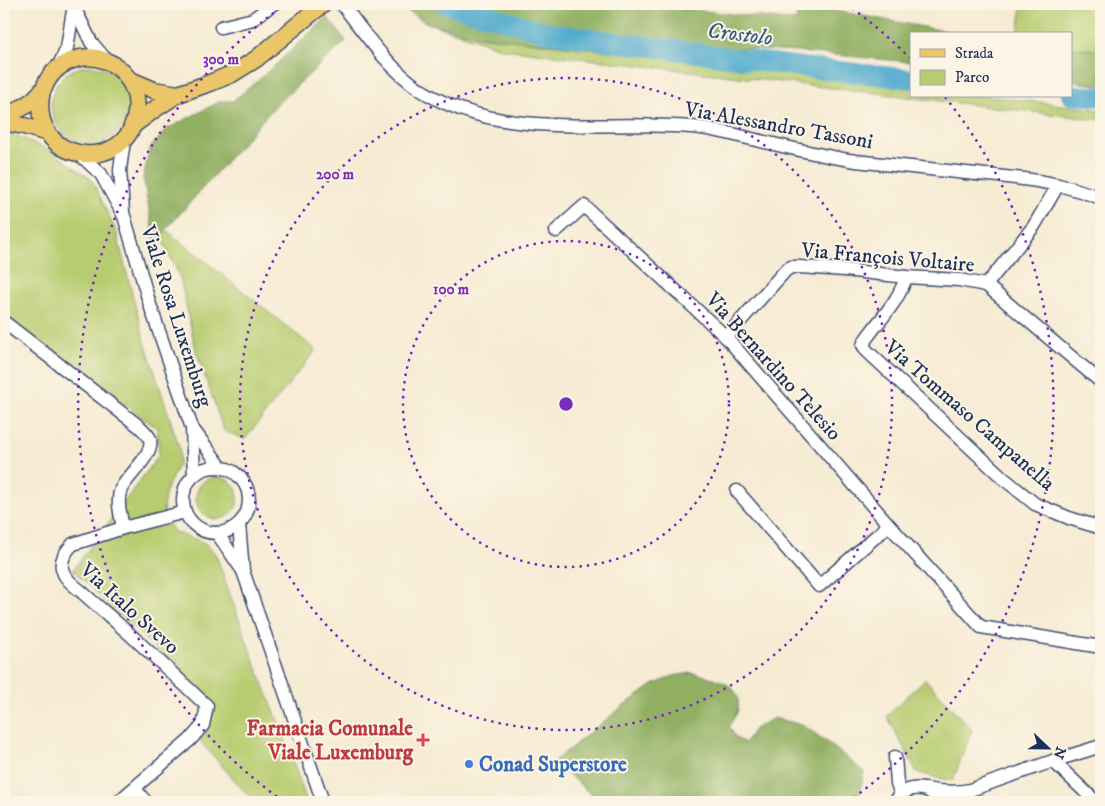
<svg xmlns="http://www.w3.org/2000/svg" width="1105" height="806" font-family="'IM FELL DW Pica',serif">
	<rect width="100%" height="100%" fill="#fcf5e5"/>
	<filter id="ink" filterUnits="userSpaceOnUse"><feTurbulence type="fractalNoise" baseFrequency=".02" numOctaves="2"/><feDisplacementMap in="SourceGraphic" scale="10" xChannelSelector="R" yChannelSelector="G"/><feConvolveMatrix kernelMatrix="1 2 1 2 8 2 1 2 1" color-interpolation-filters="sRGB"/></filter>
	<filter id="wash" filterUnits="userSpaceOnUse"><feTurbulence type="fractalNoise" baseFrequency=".0096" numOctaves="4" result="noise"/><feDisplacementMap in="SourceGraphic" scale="20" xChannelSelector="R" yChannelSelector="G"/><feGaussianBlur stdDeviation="1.12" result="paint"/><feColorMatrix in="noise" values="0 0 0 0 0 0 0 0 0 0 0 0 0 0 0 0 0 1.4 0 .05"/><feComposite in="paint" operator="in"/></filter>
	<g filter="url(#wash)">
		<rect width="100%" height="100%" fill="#f6ebd3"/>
		<!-- green -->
		<g fill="#b7cc70" stroke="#697e67">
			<polygon points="1022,4 1101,4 1101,50 1071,48 1071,34 1018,34"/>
			<polygon points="425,22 479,36 911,87 911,96 989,96 1101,110 1101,120 503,49"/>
			<circle cx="90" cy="105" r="39"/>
			<polygon points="4,135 17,136 53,152 92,180 116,231 144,339 180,450 179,463 166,490 163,508 167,522 175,532 191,538 199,540 207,545 216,555 251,653 282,731 307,802 256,802 253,801 199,740 205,735 215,705 73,570 159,455 157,428 4,315"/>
			<polygon points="166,230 316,350 245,439 224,431 196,351 180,277 160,236"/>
			<circle cx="217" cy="498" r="21"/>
			<polygon points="925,679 972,730 953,780 936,778 917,772 887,716"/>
		</g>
		<!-- forest -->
		<g fill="#91b062" stroke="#567060">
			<polygon points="397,4 640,4 796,21 798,4 962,34 911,34 911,62 812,53 716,47 579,32 578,47 479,36 425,22"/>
			<polygon points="327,17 346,41 277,104 155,242 143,177 150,148 167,129 221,101 233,101 262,77"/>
			<polygon points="1071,48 1101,50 1101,86 1071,81"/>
			<path d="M 691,673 C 712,677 746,683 737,713 C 735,717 731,722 729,726 L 736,738 L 745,743 L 754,729 L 774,718 L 803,725 L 827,742 L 864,772 L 860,793 L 852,802 L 599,802 L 554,761 L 622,707 L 653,685 L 673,676 Z"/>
		</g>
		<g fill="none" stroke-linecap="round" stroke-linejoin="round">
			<!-- river -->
			<g stroke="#4faacd" stroke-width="20">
				<polyline points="446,4 550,33 801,67 911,79"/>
				<polyline points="1071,95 1101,97"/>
			</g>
		</g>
	</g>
	<g filter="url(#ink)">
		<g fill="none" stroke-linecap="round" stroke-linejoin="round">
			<defs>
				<g id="minor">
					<path d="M 342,4 C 365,34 389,69 421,90 C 504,143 609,118 701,128 C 718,130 735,135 752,139 C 787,147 821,156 856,161 C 892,165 929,169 966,173 C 996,176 1028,178 1058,185 C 1073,188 1087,193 1101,198"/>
					<polyline points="74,7 91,42 108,62"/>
					<polyline points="221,27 253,19 273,4"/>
					<polyline points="57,69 67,48 74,4"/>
					<polyline points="78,153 101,174 124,216 150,305 192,428 194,475"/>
					<polyline points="123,211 120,170 122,154 125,137"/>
					<polyline points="556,231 584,206 726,337 889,525 981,627 1101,647"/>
					<path d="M 906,277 C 899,301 880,319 866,339 L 863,345 L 867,351 L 1003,478 L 1035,504 L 1069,518 L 1101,528"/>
					<polyline points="986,285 1034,226 1058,185"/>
					<path d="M 4,322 L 140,427 C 143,430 148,434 150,439 C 154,455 128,475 121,489 C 116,501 121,516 123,528 L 73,544 C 65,552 58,563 64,574 C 68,582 76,587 83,593 C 94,603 106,613 117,623 C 148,650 177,678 207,706 L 203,725 L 190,740 L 118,802"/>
					<polyline points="726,337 786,270 791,267 799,267 845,270 906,277 959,280 986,285 1101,382"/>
					<polyline points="192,428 221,467"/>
					<circle cx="216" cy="500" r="33"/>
					<polyline points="737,491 819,586 889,525"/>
					<polyline points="239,524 243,571 323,802"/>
					<polyline points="123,528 185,512"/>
					<polyline points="217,533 243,571"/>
					<polyline points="895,757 897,783 901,795"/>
					<polyline points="1053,761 1096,802"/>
					<polyline points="135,789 146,802"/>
					<path d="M 925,789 C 941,792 955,793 970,790 L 1053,761 L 1101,746"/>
					<path d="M 895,802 C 907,783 929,785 941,802"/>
				</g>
				<g id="major">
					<polyline points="128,79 154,90 178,94"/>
					<path d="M 4,116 C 19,111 31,104 42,91 C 44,89 45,85 47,81 C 54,69 66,61 80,58 C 98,55 117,63 127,77 C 135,88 138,101 136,113 C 127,177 26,164 42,91"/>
					<polyline points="4,122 24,126 48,133"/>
					<polyline points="132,126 155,109 178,94 210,83 232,74 256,59 323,4"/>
				</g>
			</defs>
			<!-- minor casing -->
			<use href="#minor" stroke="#3c4b70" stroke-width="15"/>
			<!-- major casing -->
			<use href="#major" stroke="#3c4b70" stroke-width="19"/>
			<!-- minor -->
			<use href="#minor" stroke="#fff" stroke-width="12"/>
			<!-- major -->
			<use href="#major" stroke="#eac669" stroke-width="16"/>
		</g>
	</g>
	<!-- distance rings -->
	<g fill="none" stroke="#7b2cbf" stroke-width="2.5" stroke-dasharray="2.5 5">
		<circle cx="566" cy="404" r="163"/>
		<circle cx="566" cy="404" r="326"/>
		<path d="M283 801A488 488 0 0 1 286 4M846 4A488 488 0 0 1 911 59M945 97A488 488 0 0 1 849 801"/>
	</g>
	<!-- markers -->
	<path fill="#e0444e" stroke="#fcf5e5" stroke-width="2" d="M420.5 732.5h5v5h5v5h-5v5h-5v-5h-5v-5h5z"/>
	<circle fill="#3f7fe0" stroke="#fcf5e5" stroke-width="2" cx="469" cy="764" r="5"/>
	<g text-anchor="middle" stroke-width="4" stroke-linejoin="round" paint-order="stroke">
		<!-- street labels -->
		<g font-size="21" fill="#1b2f5e" stroke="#fcf5e5">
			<text transform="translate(779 125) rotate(10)" y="7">Via Alessandro Tassoni</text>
			<text transform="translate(888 257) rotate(5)" y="7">Via François Voltaire</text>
			<text transform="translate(177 316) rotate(72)" y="7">Viale Rosa Luxemburg</text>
			<text transform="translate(774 366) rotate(48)" y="7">Via Bernardino Telesio</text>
			<text transform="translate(970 415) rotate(41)" y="7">Via Tommaso Campanella</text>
			<text transform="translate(130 608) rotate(42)" y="7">Via Italo Svevo</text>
		</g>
		<!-- health labels -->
		<g font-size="21" font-weight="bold" fill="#be3a42" stroke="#fcf5e5" text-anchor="end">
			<text x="413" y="735">Farmacia Comunale<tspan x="413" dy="24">Viale Luxemburg</tspan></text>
		</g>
		<!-- shop labels -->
		<g font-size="21" font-weight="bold" fill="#366cbe" stroke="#fcf5e5" text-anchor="start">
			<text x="479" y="771">Conad Superstore</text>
		</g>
		<!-- water labels -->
		<g font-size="22" font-style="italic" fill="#2d5a85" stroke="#fcf5e5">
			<text transform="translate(740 33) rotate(7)" y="8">Crostolo</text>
		</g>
	</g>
	<circle cx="566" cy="404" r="8" fill="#7b2cbf" stroke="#fcf5e5" stroke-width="2.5"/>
	<g font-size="15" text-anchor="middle" font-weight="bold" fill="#7b2cbf" stroke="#fcf5e5" stroke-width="4" stroke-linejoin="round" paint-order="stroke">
		<text x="221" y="64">300 m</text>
		<text x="335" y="179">200 m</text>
		<text x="451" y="294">100 m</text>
	</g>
	<!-- margin -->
	<rect width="1105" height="806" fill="none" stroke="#fcf5e5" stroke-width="20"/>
	<!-- legend -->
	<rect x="910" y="32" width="162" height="65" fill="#fcf5e5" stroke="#a2a6af"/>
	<rect x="920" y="49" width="25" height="8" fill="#eac669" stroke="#a2a6af"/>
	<text x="955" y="58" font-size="15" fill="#1b2f5e">Strada</text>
	<rect x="920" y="70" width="25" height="15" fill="#b7cc70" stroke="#a2a6af"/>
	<text x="955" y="82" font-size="15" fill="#1b2f5e">Parco</text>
	<!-- north arrow -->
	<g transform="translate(1048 748) rotate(112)" stroke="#fcf5e5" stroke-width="4" paint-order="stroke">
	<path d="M0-4L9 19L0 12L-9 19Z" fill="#1b2f5e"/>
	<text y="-8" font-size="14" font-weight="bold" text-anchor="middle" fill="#1b2f5e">N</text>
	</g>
</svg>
